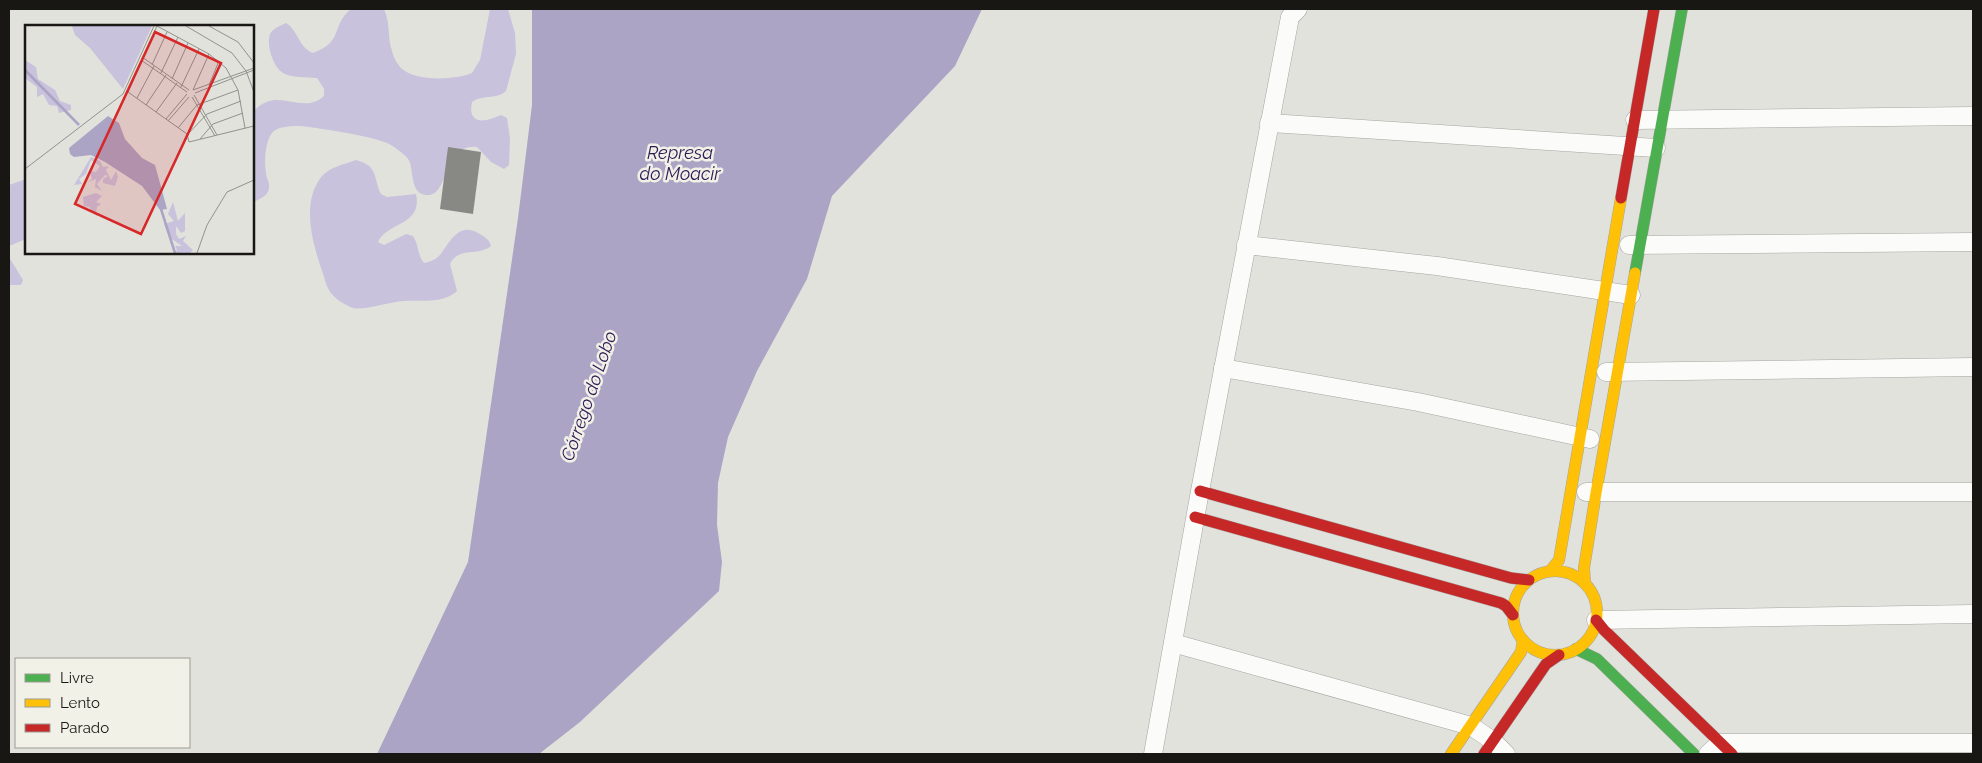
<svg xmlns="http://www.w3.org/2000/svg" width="1982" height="763" font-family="Raleway,sans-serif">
	<rect width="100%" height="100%" fill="#e2e2dd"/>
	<!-- forest -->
	<g fill="#c8c2dc">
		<path d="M 351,9 L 384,9 C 391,25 387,37 392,51 C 393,56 397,64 401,68 C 415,82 455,80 472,73 L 480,60 L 490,9 L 508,9 L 515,33 L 516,54 L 506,91 C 496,100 483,94 472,102 C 467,126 486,122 501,115 L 507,118 L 510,138 L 509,165 L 504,169 L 491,162 L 477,147 C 442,143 450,198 426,195 C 411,194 413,172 410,163 C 409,157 399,151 394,147 C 384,137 317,128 301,126 C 292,126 281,126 274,131 C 265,138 264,162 266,173 C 266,177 270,183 269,188 C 269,195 259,200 253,202 L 252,113 C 277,83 301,117 324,96 L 324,89 L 317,78 C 307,77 291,78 283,73 C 273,67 266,45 270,34 C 273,28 280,26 286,23 C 298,30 299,48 313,53 C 344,42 331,25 351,9 Z"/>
		<path d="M 356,160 C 379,166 373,178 381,194 L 387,197 L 416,194 C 423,226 387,222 378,242 L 384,245 L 406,234 L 413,236 C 419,245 417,254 424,263 C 429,262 435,260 439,256 C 449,244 458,221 478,233 C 485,237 489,239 491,246 C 477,257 459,246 450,264 L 457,291 C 443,304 422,300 405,301 C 391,301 364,311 353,308 C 345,305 333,298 329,290 C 325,283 324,275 321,268 C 312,240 301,202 322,176 C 330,167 345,164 356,160 Z"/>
		<polygon points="26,179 26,239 9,246 9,185"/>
		<polygon points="9,257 23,280 21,285 9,285"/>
	</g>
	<!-- water -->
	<polygon fill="#aba4c4" points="532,9 982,9 955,66 832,196 807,279 757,371 728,437 718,483 717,525 722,562 719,591 580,722 539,754 377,754 468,562 518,218 532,105"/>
	<!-- building -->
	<polygon fill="#888884" points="448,147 481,152 473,214 440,209"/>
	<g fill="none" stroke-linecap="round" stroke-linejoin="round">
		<defs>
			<g id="street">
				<polyline points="1635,120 1973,116"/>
				<polyline points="1269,123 1656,148"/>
				<polyline points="1246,245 1437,266 1631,295"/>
				<polyline points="1629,245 1973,242"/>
				<polyline points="1223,368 1418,402 1590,439"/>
				<polyline points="1606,372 1973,367"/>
				<polyline points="1586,492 1973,492"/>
				<polyline points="1596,620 1973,614"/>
				<polyline points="1173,643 1471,726 1493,741 1506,754"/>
				<polyline points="1153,754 1200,491 1290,17 1298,9"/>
				<polyline points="1708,754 1720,743 1973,743"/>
			</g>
			<g id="fast">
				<polyline points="1635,273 1682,9"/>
				<polyline points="1576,649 1597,659 1694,754"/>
			</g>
			<g id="slow">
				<polyline points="1551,570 1559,560 1621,198"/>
				<circle cx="1555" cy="613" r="42"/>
				<polyline points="1585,583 1584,568 1596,493 1635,273"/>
				<polyline points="1451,754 1521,652 1523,640"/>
			</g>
			<g id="jam">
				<polyline points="1621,198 1654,9"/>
				<polyline points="1200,491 1511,578 1529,580"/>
				<polyline points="1195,517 1501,603 1506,606 1513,615"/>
				<polyline points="1596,620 1604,630 1732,754"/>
				<polyline points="1484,754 1546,664 1559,655"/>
			</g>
		</defs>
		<!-- street casing -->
		<use href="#street" stroke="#a6a5a1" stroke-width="19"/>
		<!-- fast casing -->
		<use href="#fast" stroke="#a6a5a1" stroke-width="12"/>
		<!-- slow casing -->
		<use href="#slow" stroke="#a6a5a1" stroke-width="12"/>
		<!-- jam casing -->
		<use href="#jam" stroke="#a6a5a1" stroke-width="12"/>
		<!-- street -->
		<use href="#street" stroke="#fbfbfa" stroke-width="18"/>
		<!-- fast -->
		<use href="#fast" stroke="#4caf50" stroke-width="11"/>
		<!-- slow -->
		<use href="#slow" stroke="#ffc107" stroke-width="11"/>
		<!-- jam -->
		<use href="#jam" stroke="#c62828" stroke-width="11"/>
	</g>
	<g text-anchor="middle" stroke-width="5" stroke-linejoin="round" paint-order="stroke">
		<!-- water labels -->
		<g font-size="18" font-style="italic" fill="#2e1a56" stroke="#f2f1e7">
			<text x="680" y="159">Represa<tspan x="680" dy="21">do Moacir</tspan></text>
			<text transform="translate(589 396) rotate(-71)" y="6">Córrego do Lobo</text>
		</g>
	</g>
	<!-- overview -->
	<g transform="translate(25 25)">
		<rect width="229" height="229" fill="#e2e2dd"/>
		<path d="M 47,1 L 127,1 L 98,64 L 65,23 L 50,10 ZM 0,35 L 11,42 L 13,54 L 30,65 L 35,76 L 46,80 L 46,85 L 34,88 L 32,81 L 24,80 L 18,69 L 12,72 L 12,62 L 0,53 ZM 66,132 L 75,136 L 78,142 L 84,141 L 81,145 L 86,155 L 91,146 L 93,152 L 90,161 L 78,158 L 78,154 L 83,151 L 80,150 L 72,159 L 77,166 L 70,162 L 71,154 L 63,157 L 67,154 L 65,146 L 71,147 L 75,141 L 66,135 L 61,149 L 54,154 L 57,159 L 49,160 ZM 71,168 L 77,171 L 71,177 L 76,179 L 72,182 L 71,188 L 75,188 L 72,191 L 66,187 L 65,182 L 59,181 L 58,172 ZM 148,177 L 153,196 L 160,188 L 160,206 L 156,208 L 151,201 L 151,209 L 154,214 L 161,211 L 158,216 L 168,225 L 165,228 L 149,228 L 152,225 L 150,221 L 157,221 L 144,212 L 139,199 L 149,196 L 143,189 Z" fill="#c8c2dc"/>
		<path d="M 83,91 L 94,98 L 100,114 L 117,133 L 130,140 L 142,184 L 135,185 L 117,161 L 80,137 L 66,130 L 49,132 L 45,129 L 44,123 Z" fill="#aba4c4"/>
		<path fill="none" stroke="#aba4c4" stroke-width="2.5" d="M 0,45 L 54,100M 136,184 L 150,228"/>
		<path fill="none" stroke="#91918d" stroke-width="1" d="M 132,1 L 103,67 L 162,109 L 164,117 L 229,101M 132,1 L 184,29 L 201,43 L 213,65 L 220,103M 161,1 L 207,28 L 221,46 L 229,67M 184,1 L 213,17 L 229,38M 117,32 L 164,65M 116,35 L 162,67M 127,40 L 142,7M 136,48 L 153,12M 147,54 L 163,18M 184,60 L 194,36M 156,62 L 174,24M 168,65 L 229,43M 168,65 L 184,29M 170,68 L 229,45M 169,70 L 192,110M 167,72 L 190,111M 112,73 L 129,41M 121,80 L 141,50M 131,87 L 152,58M 141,94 L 162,69M 143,96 L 164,72M 153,103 L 172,80 L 213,65M 162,110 L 182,89 L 216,76M 175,114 L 188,99 L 218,88M 0,144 L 98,69 L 129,1M 172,228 L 182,200 L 202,167 L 229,155"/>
		<path fill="#d62828" fill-opacity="0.15" stroke="#d62828" stroke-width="2.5" d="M 130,7 L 196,38 L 116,209 L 50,179 Z"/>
		<rect width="229" height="229" fill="none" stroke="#181714" stroke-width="2.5"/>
	</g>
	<!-- border -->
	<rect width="1982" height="763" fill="none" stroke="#181714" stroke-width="20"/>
	<!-- legend -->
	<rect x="15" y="658" width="175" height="90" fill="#f2f1e7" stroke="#9b9a93"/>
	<rect x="25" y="674" width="25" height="8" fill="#4caf50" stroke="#9b9a93"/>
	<text x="60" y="683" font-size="15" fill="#181714">Livre</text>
	<rect x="25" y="699" width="25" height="8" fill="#ffc107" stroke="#9b9a93"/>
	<text x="60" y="708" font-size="15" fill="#181714">Lento</text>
	<rect x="25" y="724" width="25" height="8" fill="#c62828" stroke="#9b9a93"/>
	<text x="60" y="733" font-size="15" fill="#181714">Parado</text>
</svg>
